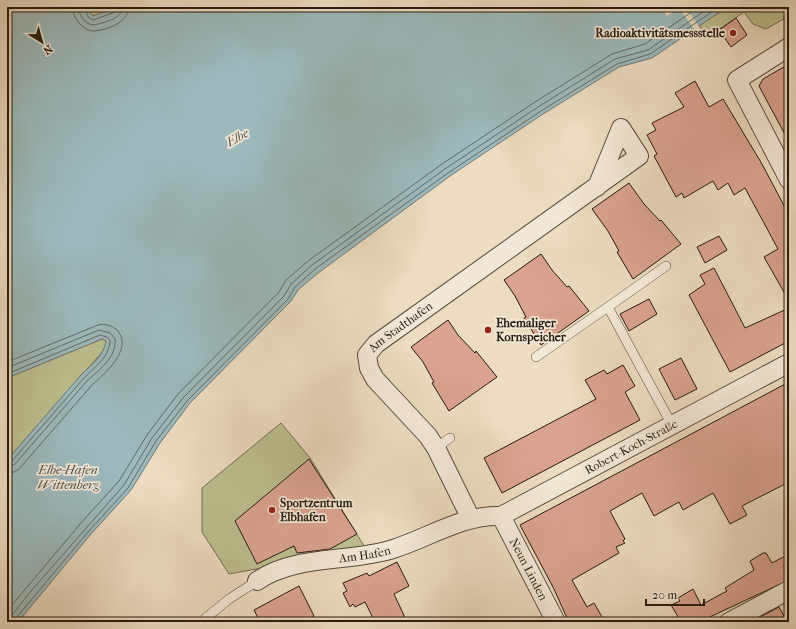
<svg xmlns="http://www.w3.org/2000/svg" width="796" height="629" font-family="'IM FELL French Canon',serif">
	<rect width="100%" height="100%" fill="#eddcc1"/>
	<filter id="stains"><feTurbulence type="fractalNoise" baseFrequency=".005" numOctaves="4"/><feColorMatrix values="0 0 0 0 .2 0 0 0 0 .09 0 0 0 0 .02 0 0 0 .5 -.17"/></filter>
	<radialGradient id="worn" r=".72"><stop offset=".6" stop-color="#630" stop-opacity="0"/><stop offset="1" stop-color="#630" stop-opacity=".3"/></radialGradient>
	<!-- green -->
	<g fill="#bcbf90" stroke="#726c50">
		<polygon points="86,7 118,7 93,16"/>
		<polygon points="729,7 789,7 789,16 766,29 753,24 744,12 707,38 699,25"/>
		<polygon points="102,339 106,341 105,349 7,460 7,378"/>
		<polygon points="281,423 310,458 366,549 229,574 202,532 202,488"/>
	</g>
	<!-- water -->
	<path fill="#9db9bc" stroke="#6e7977" d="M 7,7 L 86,7 L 93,16 L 118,7 L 727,7 L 652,58 L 619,67 L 543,114 L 450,176 L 318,273 L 298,290 L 291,301 L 190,403 L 160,443 L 131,490 L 91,534 L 18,622 L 7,622 L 7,460 L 81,375 C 91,365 104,356 106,341 L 102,339 L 7,378 Z"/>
	<!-- pier -->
	<polygon fill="#eddcc1" points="664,7 686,7 699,27 695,30 679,8 667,16 662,8"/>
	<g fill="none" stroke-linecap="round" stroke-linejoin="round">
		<!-- shore -->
		<g stroke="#626a66" stroke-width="1">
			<path d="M 72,7 C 73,18 82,30 93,31 C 107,30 128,23 129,7"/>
			<path d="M 78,7 C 79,15 85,24 93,25 C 103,23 122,19 123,7"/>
			<polyline points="83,7 89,18 93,20 115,12 118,7"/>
			<path d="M 7,362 L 98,325 C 105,323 113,326 118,331 C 133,350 104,374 92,385 L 19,469 L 14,472 L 7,473"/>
			<path d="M 7,368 L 99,330 L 110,333 L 115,339 C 117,357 99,370 87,381 L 15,464 L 7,467"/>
			<path d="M 7,374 L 100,335 L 107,337 L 110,340 C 110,356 95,367 84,378 L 12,461 L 7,462"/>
			<polyline points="7,611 80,524 119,481 147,435 178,394 279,292 286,280 308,261 442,164 535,102 612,54 645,44 699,7"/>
			<polyline points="10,622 12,615 31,591 124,485 152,438 183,398 284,296 291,284 312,265 445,169 538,107 615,59 648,50 710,7"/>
			<polyline points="15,622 16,618 88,532 128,488 156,441 187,401 288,299 295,287 315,269 448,173 541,111 617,64 650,54 719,7"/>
		</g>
	</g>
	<!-- building -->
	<g fill="#daa28f" stroke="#271a0f">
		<polygon points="736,18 747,35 731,47 719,30"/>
		<polygon points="789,64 789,142 759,86 763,79"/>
		<polygon points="695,81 709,107 723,99 762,164 789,215 789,301 764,257 778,249 745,188 734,195 728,183 718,190 713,181 684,198 682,193 676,197 654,156 657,154 647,135 656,130 652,123 684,107 675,93"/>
		<polygon points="629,183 644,204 660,221 661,220 681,244 633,279 617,252 619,251 608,231 592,209"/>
		<polygon points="719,236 727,250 705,263 697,247"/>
		<polygon points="541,254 552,270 567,287 569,286 589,311 541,345 524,318 526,317 515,296 504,280"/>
		<polygon points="714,268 745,328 789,308 789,341 730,372 689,295 705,284 700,275"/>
		<polygon points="649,299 657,314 629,331 620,314"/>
		<polygon points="448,320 458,335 475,353 476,351 497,377 449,411 432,383 434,382 423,362 411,347"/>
		<polygon points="681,358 697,389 675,400 659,369"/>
		<polygon points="623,365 635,386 625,392 640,420 502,493 484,458 596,399 585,380 604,370 607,374"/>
		<polygon points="789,382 789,482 742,506 747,515 730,524 713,493 683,510 679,502 654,516 642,493 610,511 625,539 623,541 625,543 616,547 619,553 572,580 587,607 594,603 605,622 566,622 567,618 554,589 520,525"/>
		<polygon points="309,459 357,534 330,549 297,553 294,546 257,564 235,521"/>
		<polygon points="763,553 766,553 772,563 789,554 789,580 699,622 681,622 671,605 680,601 678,598 693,589 701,605 727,591 725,588 754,570 750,561"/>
		<polygon points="397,562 409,586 394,594 407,622 375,622 365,602 355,607 353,604 350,607 343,593 347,591 343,583 367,573 369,576"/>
		<polygon points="299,586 314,616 302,622 260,622 254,610"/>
		<polygon points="779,607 787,622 758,622 756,619"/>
	</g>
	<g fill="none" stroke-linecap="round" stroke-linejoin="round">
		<defs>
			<g id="lane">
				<polyline points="608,307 666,266"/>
				<polyline points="536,357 608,307 672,425"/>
				<polyline points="436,448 450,438"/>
				<polyline points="201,622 229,599 257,581"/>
			</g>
			<g id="street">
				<polyline points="789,47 737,80 789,180"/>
				<path id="s1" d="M 501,516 L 556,622"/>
				<path id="s2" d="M 471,519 L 436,448 L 428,436 L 375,379 L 369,368 L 367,355 L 376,344 L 639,156 L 621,128 L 597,187"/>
				<path id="s3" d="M 257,581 C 296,554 350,563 393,549 C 428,538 464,514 501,516 L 789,363"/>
				<polyline points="729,622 789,590"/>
			</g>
		</defs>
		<!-- lane casing -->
		<use href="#lane" stroke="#584a3c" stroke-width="10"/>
		<!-- street casing -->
		<use href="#street" stroke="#584a3c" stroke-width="20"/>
		<!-- lane -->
		<use href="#lane" stroke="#f3e8d7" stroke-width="9"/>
		<!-- street -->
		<use href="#street" stroke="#f3e8d7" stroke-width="18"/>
	</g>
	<!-- markers -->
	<g fill="#8f2418" stroke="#f3e8d7" stroke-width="1.5">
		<circle cx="733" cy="33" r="4"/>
		<circle cx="488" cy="330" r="4"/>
		<circle cx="272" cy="510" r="4"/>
	</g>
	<g text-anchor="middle" stroke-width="3.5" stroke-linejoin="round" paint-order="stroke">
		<!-- poi labels -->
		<g font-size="12" font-weight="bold" fill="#271a0f" stroke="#f3e8d7" text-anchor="start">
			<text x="725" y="37" text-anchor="end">Radioaktivitätsmessstelle</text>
			<text x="496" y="327">Ehemaliger<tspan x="496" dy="14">Kornspeicher</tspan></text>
			<text x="280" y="507">Sportzentrum<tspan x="280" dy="14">Elbhafen</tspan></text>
		</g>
		<!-- street labels -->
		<g font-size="12" fill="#271a0f" stroke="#f3e8d7">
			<text dy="4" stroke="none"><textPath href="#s2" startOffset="241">Am Stadthafen</textPath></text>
			<text dy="4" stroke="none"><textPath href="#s3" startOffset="402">Robert-Koch-Straße</textPath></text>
			<text dy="4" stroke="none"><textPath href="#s3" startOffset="112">Am Hafen</textPath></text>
			<text dy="4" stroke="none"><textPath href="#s1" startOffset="60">Neun Linden</textPath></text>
		</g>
		<!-- water labels -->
		<g font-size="13" font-style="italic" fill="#50524c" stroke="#f3e8d7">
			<text transform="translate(237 137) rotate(-30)" y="5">Elbe</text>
			<text x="68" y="474">Elbe-Hafen<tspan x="68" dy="15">Wittenberg</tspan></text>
		</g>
	</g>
	<!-- margin -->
	<rect width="796" height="629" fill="none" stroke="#eddcc1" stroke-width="24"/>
	<rect x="8" y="8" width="780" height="613" fill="none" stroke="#271a0f" stroke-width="2"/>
	<rect x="12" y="12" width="772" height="605" fill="none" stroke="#271a0f"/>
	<!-- north arrow -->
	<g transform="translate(42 42) rotate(143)" stroke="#f3e8d7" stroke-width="3" paint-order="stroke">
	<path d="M0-3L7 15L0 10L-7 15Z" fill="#271a0f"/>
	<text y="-6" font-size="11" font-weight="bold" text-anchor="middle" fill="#271a0f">N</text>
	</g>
	<!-- scale -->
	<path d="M646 599v6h58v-6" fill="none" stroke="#271a0f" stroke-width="2"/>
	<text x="652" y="599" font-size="12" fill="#271a0f" stroke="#f3e8d7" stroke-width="3" paint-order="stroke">20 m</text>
	<rect width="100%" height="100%" filter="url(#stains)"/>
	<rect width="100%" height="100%" fill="url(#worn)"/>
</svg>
